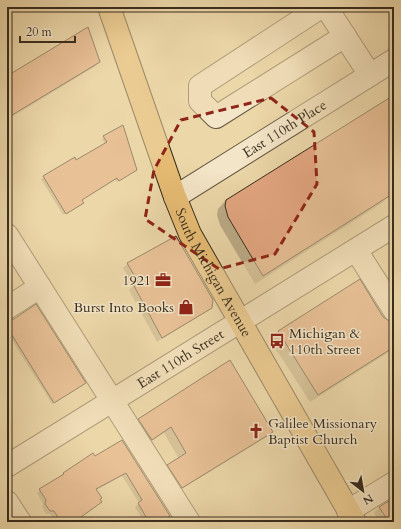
<svg xmlns="http://www.w3.org/2000/svg" width="401" height="529" font-family="Cardo,serif">
	<rect width="100%" height="100%" fill="#ecd7a9"/>
	<filter id="stains"><feTurbulence type="fractalNoise" baseFrequency=".005" numOctaves="4"/><feColorMatrix values="0 0 0 0 .2 0 0 0 0 .09 0 0 0 0 .02 0 0 0 .5 -.17"/></filter>
	<radialGradient id="worn" r=".72"><stop offset=".6" stop-color="#630" stop-opacity="0"/><stop offset="1" stop-color="#630" stop-opacity=".3"/></radialGradient>
	<!-- shadow -->
	<g fill="#0003">
		<polygon points="99,62 94,67 7,120 7,77"/>
		<polygon points="394,97 394,168 390,195 382,203 255,284 220,225 217,215 218,209 226,200"/>
		<polygon points="104,137 136,170 117,182 115,180 81,200 80,205 63,215 41,179 74,159 76,161 105,144 102,139"/>
		<polygon points="128,263 211,308 206,312 157,342 129,290 133,286 123,268"/>
		<polygon points="360,281 383,317 394,326 394,349 310,402 270,340 278,332"/>
		<polygon points="7,321 85,383 52,404 7,332"/>
		<polygon points="139,420 272,432 265,438 175,493 162,472 168,465 179,459 164,433 145,445 133,426"/>
		<polygon points="122,441 169,516 166,519 160,522 144,522 135,507 139,503 122,476 96,490 78,519 79,521 78,522 56,522 50,514 46,514 42,507 43,504 37,493 40,490 92,454 95,458"/>
		<polygon points="394,499 394,522 379,522 374,513 380,507"/>
	</g>
	<!-- building -->
	<g fill="#e4a782" stroke="#382d1e">
		<polygon points="88,27 100,62 7,118 7,76"/>
		<polygon points="394,95 394,193 263,276 228,217 225,206 226,200"/>
		<polygon points="123,125 137,170 119,181 117,178 82,200 84,203 66,214 43,176 75,157 76,160 107,142 103,136"/>
		<polygon points="176,236 213,300 212,308 162,338 133,284 138,282 127,263"/>
		<polygon points="360,279 383,317 394,324 394,347 318,395 278,331"/>
		<polygon points="36,304 86,383 54,403 7,327 7,320 14,319"/>
		<polygon points="230,360 273,432 182,488 167,465 186,453 171,427 152,440 138,419"/>
		<polygon points="122,440 170,516 160,522 149,522 138,503 142,500 126,473 96,489 102,498 100,499 102,502 74,522 61,522 54,511 50,511 45,504 46,500 39,489 64,474 63,473 93,453 95,456"/>
		<polygon points="394,498 394,522 389,522 379,507"/>
	</g>
	<g fill="none" stroke-linecap="round" stroke-linejoin="round">
		<defs>
			<g id="minor">
				<polyline points="321,7 200,86 200,101 216,117 345,36"/>
				<polyline points="326,7 370,75"/>
				<path id="s1" d="M 175,197 L 394,60"/>
				<polyline points="7,235 189,522"/>
				<polyline points="356,250 394,310"/>
				<polyline points="7,308 40,287"/>
				<path id="s2" d="M 7,466 L 394,226"/>
				<polyline points="7,502 20,522"/>
				<polyline points="348,511 394,483"/>
			</g>
			<g id="major">
				<path id="s3" d="M 109,7 L 175,197 L 190,234 L 355,522"/>
			</g>
		</defs>
		<!-- minor casing -->
		<use href="#minor" stroke="#655841" stroke-width="24"/>
		<!-- major casing -->
		<use href="#major" stroke="#382d1e" stroke-width="24"/>
		<!-- minor -->
		<use href="#minor" stroke="#f3e5c7" stroke-width="22"/>
		<!-- major -->
		<use href="#major" stroke="#e6bc74" stroke-width="22"/>
	</g>
	<!-- marked area -->
	<path d="M0 0H401V529H0ZM 271,98 L 314,132 L 317,184 L 275,254 L 219,269 L 145,219 L 154,170 L 181,120 Z" fill="#ecd7a9" fill-opacity=".55" fill-rule="evenodd"/>
	<path fill="none" stroke="#8f2418" stroke-width="3" stroke-dasharray="8 5" stroke-linejoin="round" d="M 271,98 L 314,132 L 317,184 L 275,254 L 219,269 L 145,219 L 154,170 L 181,120 Z"/>
	<!-- icons -->
	<defs>
		<symbol id="office-bare" viewBox="-9 -9 18 18"><path d="M-6-3h4V-5.5h4V-3h4V5H-6ZM-1-4.5V-3h2v-1.5ZM-6 0V1H6V0Z" fill="#8f2418" stroke="#f3e5c7" stroke-width="2.5" paint-order="stroke"/></symbol>
		<symbol id="shop-bare" viewBox="-9 -9 18 18"><path d="M-5-2.5h2.3a2.7 3.5 0 0 1 5.4 0H5L5.5 6h-11ZM-1.5-2.5h3a1.5 2.3 0 0 0-3 0Z" fill="#8f2418" stroke="#f3e5c7" stroke-width="2.5" paint-order="stroke"/></symbol>
		<symbol id="bus-bare" viewBox="-9 -9 18 18"><path d="M-5-6H5V4H4V6H2V4H-2V6H-4V4H-5ZM-3.5-4V0h7V-4ZM-3.5 1.2v1.5H-2V1.2ZM2 1.2v1.5H3.5V1.2Z" fill="#8f2418" stroke="#f3e5c7" stroke-width="2.5" paint-order="stroke"/></symbol>
		<symbol id="church-bare" viewBox="-9 -9 18 18"><path d="M-1.2-6h2.4v3.5h3.3v2.4h-3.3V6h-2.4V-.1h-3.3v-2.4h3.3Z" fill="#8f2418" stroke="#f3e5c7" stroke-width="2.5" paint-order="stroke"/></symbol>
	</defs>
	<g fill-rule="evenodd">
		<use href="#office-bare" x="152" y="269" width="22" height="22"/>
		<use href="#shop-bare" x="175" y="296" width="22" height="22"/>
		<use href="#bus-bare" x="266" y="330" width="22" height="22"/>
		<use href="#church-bare" x="245" y="420" width="22" height="22"/>
	</g>
	<g text-anchor="middle" stroke-width="3" stroke-linejoin="round" paint-order="stroke">
		<!-- street labels -->
		<g font-size="14" fill="#382d1e" stroke="#f3e5c7">
			<text dy="5" stroke="none"><textPath href="#s1" startOffset="129">East 110th Place</textPath></text>
			<text dy="5" stroke="none"><textPath href="#s3" startOffset="286">South Michigan Avenue</textPath></text>
			<text dy="5" stroke="none"><textPath href="#s2" startOffset="204">East 110th Street</textPath></text>
		</g>
		<!-- poi labels -->
		<g font-size="14" fill="#382d1e" stroke="#f3e5c7" text-anchor="end">
			<text x="151" y="285">1921</text>
			<text x="174" y="312">Burst Into Books</text>
			<text x="289" y="338" text-anchor="start">Michigan &amp;<tspan x="289" dy="16">110th Street</tspan></text>
			<text x="268" y="428" text-anchor="start">Galilee Missionary<tspan x="268" dy="16">Baptist Church</tspan></text>
		</g>
	</g>
	<!-- margin -->
	<rect width="401" height="529" fill="none" stroke="#ecd7a9" stroke-width="24"/>
	<rect x="8" y="8" width="385" height="513" fill="none" stroke="#382d1e" stroke-width="2"/>
	<rect x="12" y="12" width="377" height="505" fill="none" stroke="#382d1e"/>
	<!-- north arrow -->
	<g transform="translate(363 491) rotate(149)" stroke="#f3e5c7" stroke-width="3" paint-order="stroke">
	<path d="M0-3L7 15L0 10L-7 15Z" fill="#382d1e"/>
	<text y="-6" font-size="11" font-weight="bold" text-anchor="middle" fill="#382d1e">N</text>
	</g>
	<!-- scale -->
	<path d="M20 36v6h55v-6" fill="none" stroke="#382d1e" stroke-width="2"/>
	<text x="26" y="36" font-size="12" fill="#382d1e" stroke="#f3e5c7" stroke-width="3" paint-order="stroke">20 m</text>
	<rect width="100%" height="100%" filter="url(#stains)"/>
	<rect width="100%" height="100%" fill="url(#worn)"/>
</svg>
